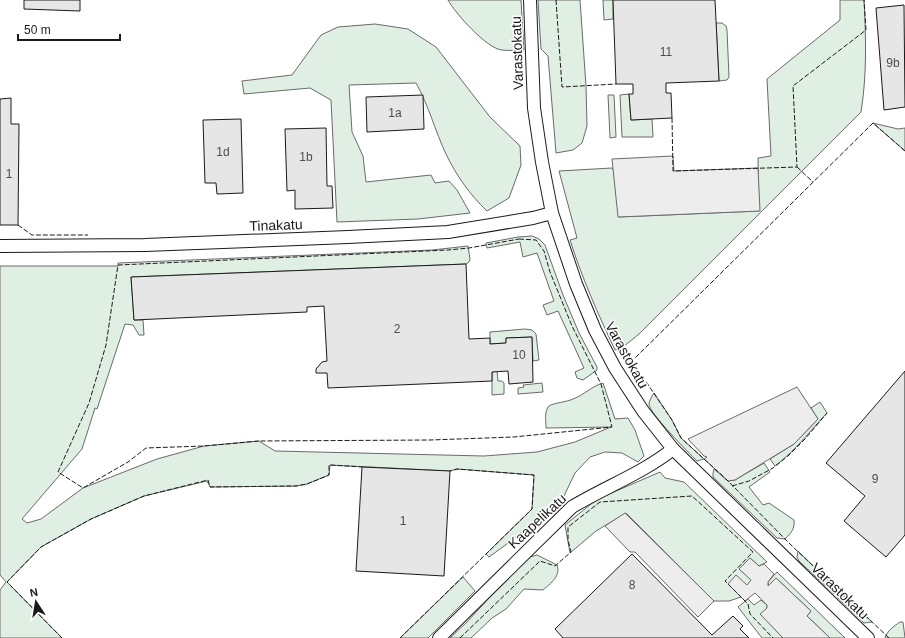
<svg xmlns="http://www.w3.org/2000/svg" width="905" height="638" font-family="Helvetica,sans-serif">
	<rect width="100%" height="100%" fill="#fff"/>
	<!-- green -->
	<g fill="#e0efe3" stroke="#6a6a6a">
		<path d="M 448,0 L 521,0 L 524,50 C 517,50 509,51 502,50 C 487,49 455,13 448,0 Z"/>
		<polygon points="538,0 580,0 586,86 587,126 582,143 573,150 556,153 548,56 541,49"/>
		<polygon points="603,0 613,0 613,19 604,20"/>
		<path d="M 840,0 L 864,0 C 866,37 867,75 861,112 L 639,334 L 623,347 L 615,350 C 598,314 582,278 570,240 L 577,238 L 559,171 L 612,168 L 614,171 L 619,217 L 759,211 L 758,158 L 771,156 L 767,79 L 840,20 Z"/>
		<polygon points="716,23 722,23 726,26 727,30 729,77 727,80 719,81"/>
		<path d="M 375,24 L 408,29 L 436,47 L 490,117 L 520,146 L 521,165 L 509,198 L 487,211 C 470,195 456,175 446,154 C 435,131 429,106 416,83 L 349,85 L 352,132 L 363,156 L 366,182 L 431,175 L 435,183 L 449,181 L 457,190 L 470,213 L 418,219 L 337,222 L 331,100 L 310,88 L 244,94 L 242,81 L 292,75 L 321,35 L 338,27 Z"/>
		<polygon points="629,94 631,120 652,119 653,137 622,137 620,95"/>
		<polygon points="608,95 614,95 616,137 610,138"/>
		<polygon points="873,123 898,129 905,128 905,151"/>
		<polygon points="532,236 539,239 545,245 563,295 579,333 597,367 597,370 583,380 577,378 575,372 584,368 558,311 547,315 543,305 554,301 537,253 523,257 520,242 487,248 486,243 518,237"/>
		<path d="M 468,246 L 470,259 L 469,262 L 466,264 L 131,277 L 134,320 L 143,320 L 144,335 L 139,335 L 133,325 L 125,324 L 97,409 L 95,408 L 82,449 L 22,519 L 27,523 L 41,519 L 83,488 L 157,459 L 204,446 L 259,441 L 275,451 L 484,456 L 537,452 L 575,442 L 611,427 L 546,428 C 546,421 544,411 549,406 C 553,403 567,402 573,399 C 584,395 592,386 603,383 L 615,419 L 628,418 L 635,430 L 644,456 L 638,462 L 622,453 L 605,452 L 590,457 L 575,473 L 564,496 L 511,541 L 489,557 L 486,554 L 532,509 L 534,475 L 457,469 L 450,471 L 330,465 L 329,475 L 307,484 L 296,486 L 210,487 L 207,481 L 144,496 L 91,519 L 41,547 L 7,582 L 62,638 L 0,638 L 0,590 L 6,582 L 0,575 L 0,266 L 118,266 L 118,263 L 432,250 Z"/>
		<polygon points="525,329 532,330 536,334 539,360 533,361 532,337 506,338 506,343 490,344 490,332"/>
		<polygon points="497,371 498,381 502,381 504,383 504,394 492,395 492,372"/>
		<polygon points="542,383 543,392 518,394 518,388 524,387 523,385"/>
		<path d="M 654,393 L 672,420 L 681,438 L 704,459 L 697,461 C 689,453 649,413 649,404 C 649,401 652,396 654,393 Z"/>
		<path d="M 820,402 L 827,413 C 809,432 797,449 775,466 L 770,459 L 794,444 L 818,419 L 811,408 Z"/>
		<path d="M 764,463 L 770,472 L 749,487 L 763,505 L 769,503 L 794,520 C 795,529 791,533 785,539 L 777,538 L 713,477 L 713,473 L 714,469 L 728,481 L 735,480 Z"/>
		<polygon points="660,472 665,478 684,482 767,562 759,566 750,558 739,569 752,580 747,585 728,584 741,597 729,601 714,601 626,513 596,531 570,553 565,525 591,504 600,498"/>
		<polygon points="798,551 838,590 834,594 799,561 797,557"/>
		<path d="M 537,555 L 557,565 C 561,576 551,583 543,590 L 524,589 L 506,609 L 492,618 L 471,638 L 450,638 L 467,622 L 521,563 L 530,557 Z"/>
		<polygon points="777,572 845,638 830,638 807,616 811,611 776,578 768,586 768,582"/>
		<polygon points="463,577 475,591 428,638 400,638"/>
		<polygon points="841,593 872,622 864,623 837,597"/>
		<polygon points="748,599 754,605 761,600 767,605 767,608 761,614 783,638 762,638 738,607"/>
		<path d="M 900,622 L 903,622 L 905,638 L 885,638 C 887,631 894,626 900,622 Z"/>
	</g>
	<!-- parking -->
	<g fill="#ededed" stroke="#6a6a6a">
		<polygon points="673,156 674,171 758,168 760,211 618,217 612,159"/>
		<polygon points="797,387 818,419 794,444 735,480 728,481 704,459 707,457 704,456 688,439"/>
		<polygon points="625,513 714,601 698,617 635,552 630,552 605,526"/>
		<polygon points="750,558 759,566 764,564 774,574 768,582 768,586 776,578 811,611 807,616 830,638 783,638 760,614 767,608 767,605 755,593 745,601 728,584 736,575 747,585 751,580 739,569"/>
	</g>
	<!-- building -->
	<g fill="#e6e6e6" stroke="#1a1a1a">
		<polygon points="24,0 80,0 80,11 24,9"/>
		<polygon points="613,0 715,0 719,81 666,83 666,93 671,93 672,118 631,120 629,94 633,94 633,84 616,84"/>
		<polygon points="904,5 905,107 884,110 876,8"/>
		<polygon points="423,95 424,129 367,132 366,97"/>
		<polygon points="11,98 11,124 19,124 18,225 0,225 0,99"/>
		<polygon points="241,119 243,193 217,194 216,183 205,183 203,120"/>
		<polygon points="326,128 327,186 332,186 333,208 295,209 295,190 287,191 285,129"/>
		<polygon points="466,264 469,339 490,338 490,344 506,343 506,338 532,337 533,382 509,384 508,371 492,372 492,381 328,388 327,373 316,373 316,369 322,362 327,361 324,306 307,307 307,312 134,320 131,277"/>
		<polygon points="905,371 905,535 886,557 844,521 865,496 826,463"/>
		<polygon points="362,467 450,471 444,576 356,571"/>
		<polygon points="632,554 712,635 733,616 743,626 740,629 749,638 563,638 555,629"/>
	</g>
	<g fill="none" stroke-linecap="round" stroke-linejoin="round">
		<defs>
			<g id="minor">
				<polyline points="530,0 534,108 542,162 552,213 576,284 595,330 615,368 643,411 673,449 868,638"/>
				<polyline points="0,246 145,245 348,237 448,232 533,218 552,213"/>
				<path d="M 439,638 L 572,507 C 605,487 643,473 673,449"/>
			</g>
		</defs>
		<!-- minor casing -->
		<use href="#minor" stroke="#1a1a1a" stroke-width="14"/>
		<!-- minor -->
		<use href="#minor" stroke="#fff" stroke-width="12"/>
		<!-- fence -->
		<g stroke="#1a1a1a" stroke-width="1" stroke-dasharray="5 2" stroke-linecap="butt">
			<polyline points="556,0 562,87 616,84"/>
			<polyline points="672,118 673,171 797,167 793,86 866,30 864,0"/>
			<polyline points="797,167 813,182"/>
			<polyline points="18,225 32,235 88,235"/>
			<polygon points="519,239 536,240 544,251 550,272 572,326 601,384 612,427 514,437 430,440 259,441 204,446 146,448 128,462 83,488 58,472 89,403 106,345 118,265 448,250 469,248"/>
			<polyline points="732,486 749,481 773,468 788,456 805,439 827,413"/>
			<polyline points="62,638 7,582 41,547 91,519 144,496 208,480 210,487 296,486 307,484 329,475 329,465 362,467"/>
			<polyline points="400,638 532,509 534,475 457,469 450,471"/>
			<polyline points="460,638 540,561 555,566 571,552 568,540 568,527 600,502 692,496 753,552 725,581 748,604 750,614 773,638"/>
			<polyline points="889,638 791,545 726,479 681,438 672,420 632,361 873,123 905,151"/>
		</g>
	</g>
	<g text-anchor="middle" stroke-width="3" stroke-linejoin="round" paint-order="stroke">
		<!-- number labels -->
		<g font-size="12" fill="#4d4d4d">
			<text x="666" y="56">11</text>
			<text x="893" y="67">9b</text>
			<text x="395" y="117">1a</text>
			<text x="223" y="156">1d</text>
			<text x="306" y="161">1b</text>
			<text x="9" y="178">1</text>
			<text x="397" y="333">2</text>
			<text x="519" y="359">10</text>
			<text x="875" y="483">9</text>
			<text x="403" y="525">1</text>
			<text x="632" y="589">8</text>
		</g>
		<!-- street labels -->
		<g font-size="14" fill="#1a1a1a" stroke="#fff">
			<text transform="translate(517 53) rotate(-92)" y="5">Varastokatu</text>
			<text transform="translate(276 225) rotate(-2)" y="5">Tinakatu</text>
			<text transform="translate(627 355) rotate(61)" y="5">Varastokatu</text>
			<text transform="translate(537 521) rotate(-43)" y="5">Kaapelikatu</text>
			<text transform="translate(840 591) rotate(44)" y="5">Varastokatu</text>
		</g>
	</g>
	<!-- north arrow -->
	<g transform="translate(36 602) rotate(348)" stroke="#ffffff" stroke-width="3" paint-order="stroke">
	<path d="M0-3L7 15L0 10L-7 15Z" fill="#1a1a1a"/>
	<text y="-6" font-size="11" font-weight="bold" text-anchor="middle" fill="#1a1a1a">N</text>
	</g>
	<!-- scale -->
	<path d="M18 34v6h102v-6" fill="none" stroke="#1a1a1a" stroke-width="2"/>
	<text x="24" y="34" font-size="12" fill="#1a1a1a" stroke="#ffffff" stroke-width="3" paint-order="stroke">50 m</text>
</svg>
